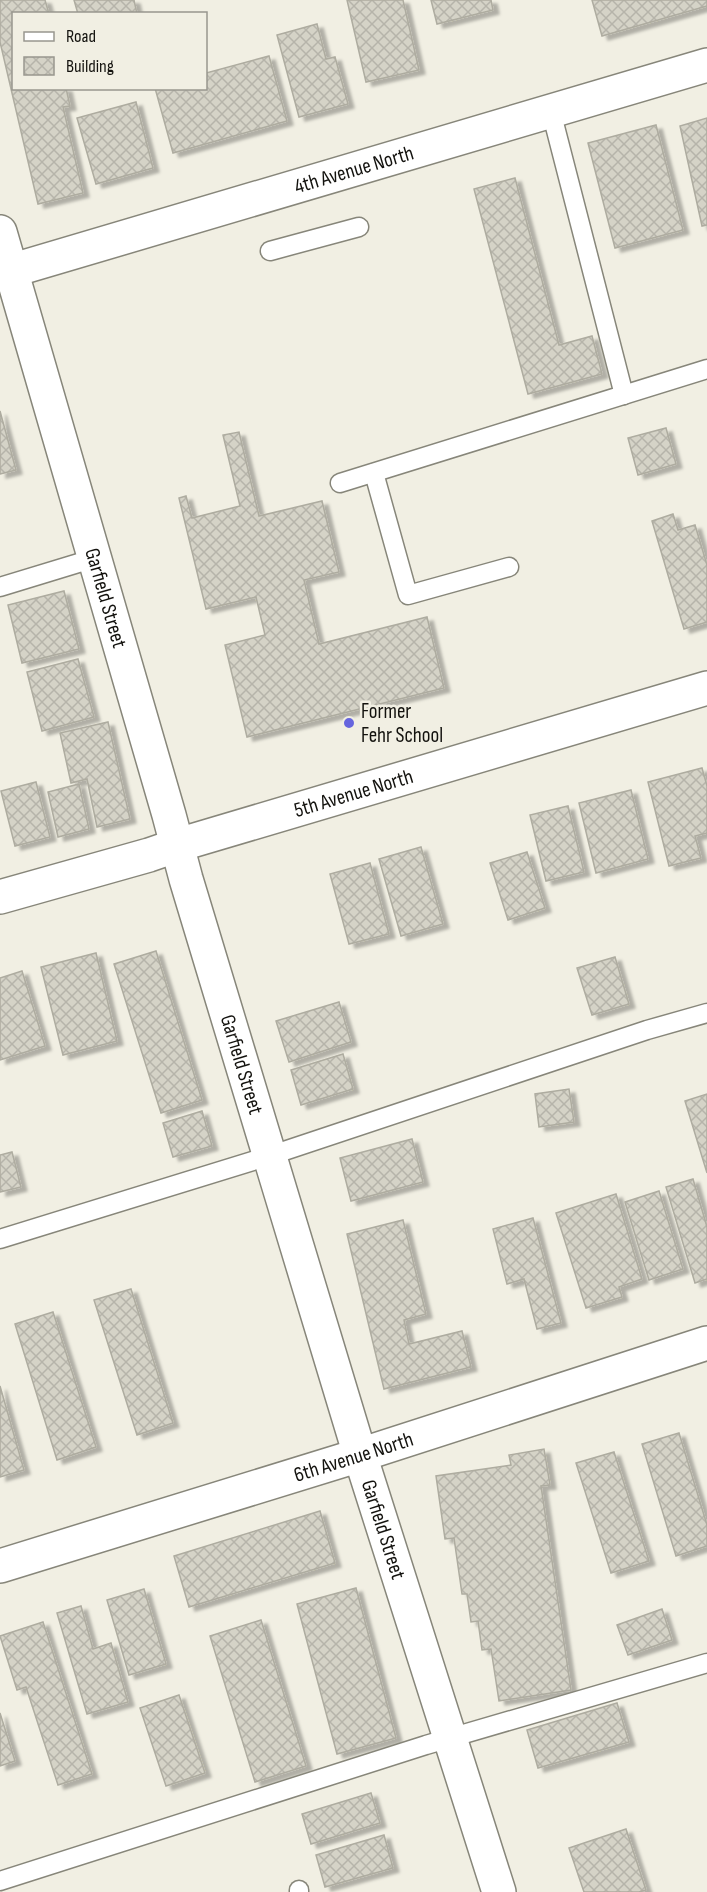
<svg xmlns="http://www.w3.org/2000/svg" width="707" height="1892" font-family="'Sofia Sans Condensed',sans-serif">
	<defs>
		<pattern id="building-cross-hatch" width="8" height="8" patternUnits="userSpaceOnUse" patternTransform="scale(1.5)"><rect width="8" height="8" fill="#d5d3c7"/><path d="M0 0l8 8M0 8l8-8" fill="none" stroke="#b6b4aa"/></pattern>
		<filter id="shadow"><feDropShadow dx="6" dy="4" stdDeviation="1.5" flood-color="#0004"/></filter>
	</defs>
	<rect width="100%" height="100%" fill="#f1efe3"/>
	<!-- building -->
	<g fill="url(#building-cross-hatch)" stroke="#aeaca0" stroke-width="1.5" filter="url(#shadow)">
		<polygon points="0,0 45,0 49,14 14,14 14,88 66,88 70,106 63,107 83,193 38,204 0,42"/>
		<polygon points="74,0 134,0 137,14 78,14"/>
		<polygon points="347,0 403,0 419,70 366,82"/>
		<polygon points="431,0 491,0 493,10 437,24"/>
		<polygon points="592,0 707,0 707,6 602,36"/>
		<polygon points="317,24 326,59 335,57 348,104 299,117 277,35"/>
		<polygon points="269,56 287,121 173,153 155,88 206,88 206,73"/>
		<polygon points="136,102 153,168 96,184 77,118"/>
		<polygon points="707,118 707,225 702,226 680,126"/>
		<polygon points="656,125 683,230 615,248 588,143"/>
		<polygon points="515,178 559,345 592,336 602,374 528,394 474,189"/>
		<polygon points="0,411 16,470 0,474"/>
		<polygon points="666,428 676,464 638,475 628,438"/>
		<polygon points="239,432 259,516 322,501 339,572 304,580 319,644 427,617 444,688 247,737 225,645 265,635 256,597 206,609 179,498 186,496 192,518 240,506 223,435"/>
		<polygon points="673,514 678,530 695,525 707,565 707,622 684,629 652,521"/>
		<polygon points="64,591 79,649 22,663 8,605"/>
		<polygon points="78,659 94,717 42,731 27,672"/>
		<polygon points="108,722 130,819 97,827 87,779 71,783 60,733"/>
		<polygon points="702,768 707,786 707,833 695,836 701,858 669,866 648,782"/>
		<polygon points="36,782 50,837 15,846 1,791"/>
		<polygon points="79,784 89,829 58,837 48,792"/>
		<polygon points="631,790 648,859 596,873 579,803"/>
		<polygon points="568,806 584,872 546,881 530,815"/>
		<polygon points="421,847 443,924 401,936 379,859"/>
		<polygon points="527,852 545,908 508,920 490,863"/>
		<polygon points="370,863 389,934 349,944 330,874"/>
		<polygon points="156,951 202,1100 161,1113 114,964"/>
		<polygon points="96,953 117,1041 63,1055 41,967"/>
		<polygon points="615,957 629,1004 592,1015 577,968"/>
		<polygon points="22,971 45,1046 0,1060 0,978"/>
		<polygon points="339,1002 351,1042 289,1062 276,1021"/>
		<polygon points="343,1054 353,1089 301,1105 291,1070"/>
		<polygon points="569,1089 574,1122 539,1127 535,1094"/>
		<polygon points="707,1094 707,1173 685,1101"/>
		<polygon points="202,1111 212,1146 173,1157 163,1123"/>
		<polygon points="412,1139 423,1182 351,1201 340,1158"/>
		<polygon points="12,1152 21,1187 0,1192 0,1155"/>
		<polygon points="693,1179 707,1227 707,1279 695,1283 666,1187"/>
		<polygon points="659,1191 683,1269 649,1280 625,1202"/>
		<polygon points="616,1194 642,1279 619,1287 622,1297 586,1308 556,1213"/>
		<polygon points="533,1218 561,1323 537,1329 524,1279 507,1284 493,1229"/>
		<polygon points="403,1220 426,1314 404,1320 409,1344 462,1331 471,1367 384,1389 347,1234"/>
		<polygon points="131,1289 173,1423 137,1435 94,1300"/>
		<polygon points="53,1312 96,1447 57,1460 15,1324"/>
		<polygon points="0,1386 24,1470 0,1477"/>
		<polygon points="679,1433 707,1525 707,1546 676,1556 642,1444"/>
		<polygon points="544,1449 550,1485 541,1486 571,1690 499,1701 491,1649 482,1650 478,1621 471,1622 467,1594 462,1594 454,1538 445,1539 436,1476 511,1465 509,1455"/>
		<polygon points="614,1452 649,1561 611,1573 576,1463"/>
		<polygon points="320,1511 335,1563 189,1607 174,1556"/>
		<polygon points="356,1588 396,1738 337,1754 297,1604"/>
		<polygon points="144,1589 166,1664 129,1675 107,1600"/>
		<polygon points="81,1606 93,1649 111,1643 128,1702 87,1714 57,1613"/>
		<polygon points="662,1609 672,1640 628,1655 617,1625"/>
		<polygon points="261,1620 306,1766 255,1782 210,1636"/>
		<polygon points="43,1622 92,1774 58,1785 26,1687 17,1690 0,1636"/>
		<polygon points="179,1695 205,1773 166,1786 140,1708"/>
		<polygon points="617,1703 629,1742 538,1768 527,1730"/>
		<polygon points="0,1713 15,1761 0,1766"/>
		<polygon points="371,1793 380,1823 311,1844 302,1814"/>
		<polygon points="626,1829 646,1890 639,1892 584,1892 569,1848"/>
		<polygon points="384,1835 393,1868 325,1887 316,1855"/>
	</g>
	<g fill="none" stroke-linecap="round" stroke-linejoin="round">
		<defs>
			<g id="lane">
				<polyline points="551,111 624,395"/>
				<polyline points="270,251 359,227"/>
				<polyline points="374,473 408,595 509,567"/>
				<polyline points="340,483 707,369"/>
				<polyline points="0,587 95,558"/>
				<polyline points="0,1239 269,1156 647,1030 707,1013"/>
				<polyline points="0,1881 426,1745 707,1663"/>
				<polyline points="299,1890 299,1892"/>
			</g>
			<g id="street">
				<path id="s1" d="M 0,274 L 707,65"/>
				<polyline points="0,897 149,855 178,845"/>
				<path id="s2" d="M 0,1566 L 360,1455 L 707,1343"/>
			</g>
			<g id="secondary">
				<path id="s3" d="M 0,232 L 169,815 L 186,879 L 360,1455 L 499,1892"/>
				<path id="s4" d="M 178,845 L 707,688"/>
			</g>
		</defs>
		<!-- lane casing -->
		<use href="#lane" stroke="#87867a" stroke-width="21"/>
		<!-- street casing -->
		<use href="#street" stroke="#87867a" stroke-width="36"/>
		<!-- secondary casing -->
		<use href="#secondary" stroke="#87867a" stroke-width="36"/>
		<!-- lane -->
		<use href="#lane" stroke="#fff" stroke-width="18"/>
		<!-- street -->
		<use href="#street" stroke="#fff" stroke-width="33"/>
		<!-- secondary -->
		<use href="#secondary" stroke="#fff" stroke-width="33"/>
	</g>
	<!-- markers -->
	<circle fill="#6665de" stroke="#f1efe3" stroke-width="2" cx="349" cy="723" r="6"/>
	<g text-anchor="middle" stroke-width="5" stroke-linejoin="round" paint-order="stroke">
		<!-- street labels -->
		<g font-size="21" fill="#13120e" stroke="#f1efe3">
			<text dy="7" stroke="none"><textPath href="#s1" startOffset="369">4th Avenue North</textPath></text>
			<text dy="7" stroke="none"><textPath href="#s3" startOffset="381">Garfield Street</textPath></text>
			<text dy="7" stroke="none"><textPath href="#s4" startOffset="183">5th Avenue North</textPath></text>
			<text dy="7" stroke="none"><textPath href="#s3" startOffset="867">Garfield Street</textPath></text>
			<text dy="7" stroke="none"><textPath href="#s2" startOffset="370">6th Avenue North</textPath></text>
			<text dy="7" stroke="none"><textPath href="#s3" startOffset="1353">Garfield Street</textPath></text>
		</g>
		<!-- poi labels -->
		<g font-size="21" fill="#13120e" stroke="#f1efe3" text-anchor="start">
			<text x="361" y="718">Former<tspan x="361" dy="24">Fehr School</tspan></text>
		</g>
	</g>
	<!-- legend -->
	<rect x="12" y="12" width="195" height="78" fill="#f1efe3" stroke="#98978e" stroke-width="1.5"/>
	<rect x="24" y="32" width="30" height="9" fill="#ffffff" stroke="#98978e" stroke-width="1.5"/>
	<text x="66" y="42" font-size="18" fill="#13120e">Road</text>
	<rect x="24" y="57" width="30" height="18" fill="url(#building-cross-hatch)" stroke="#98978e" stroke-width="1.5"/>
	<text x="66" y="72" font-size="18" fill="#13120e">Building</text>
</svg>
